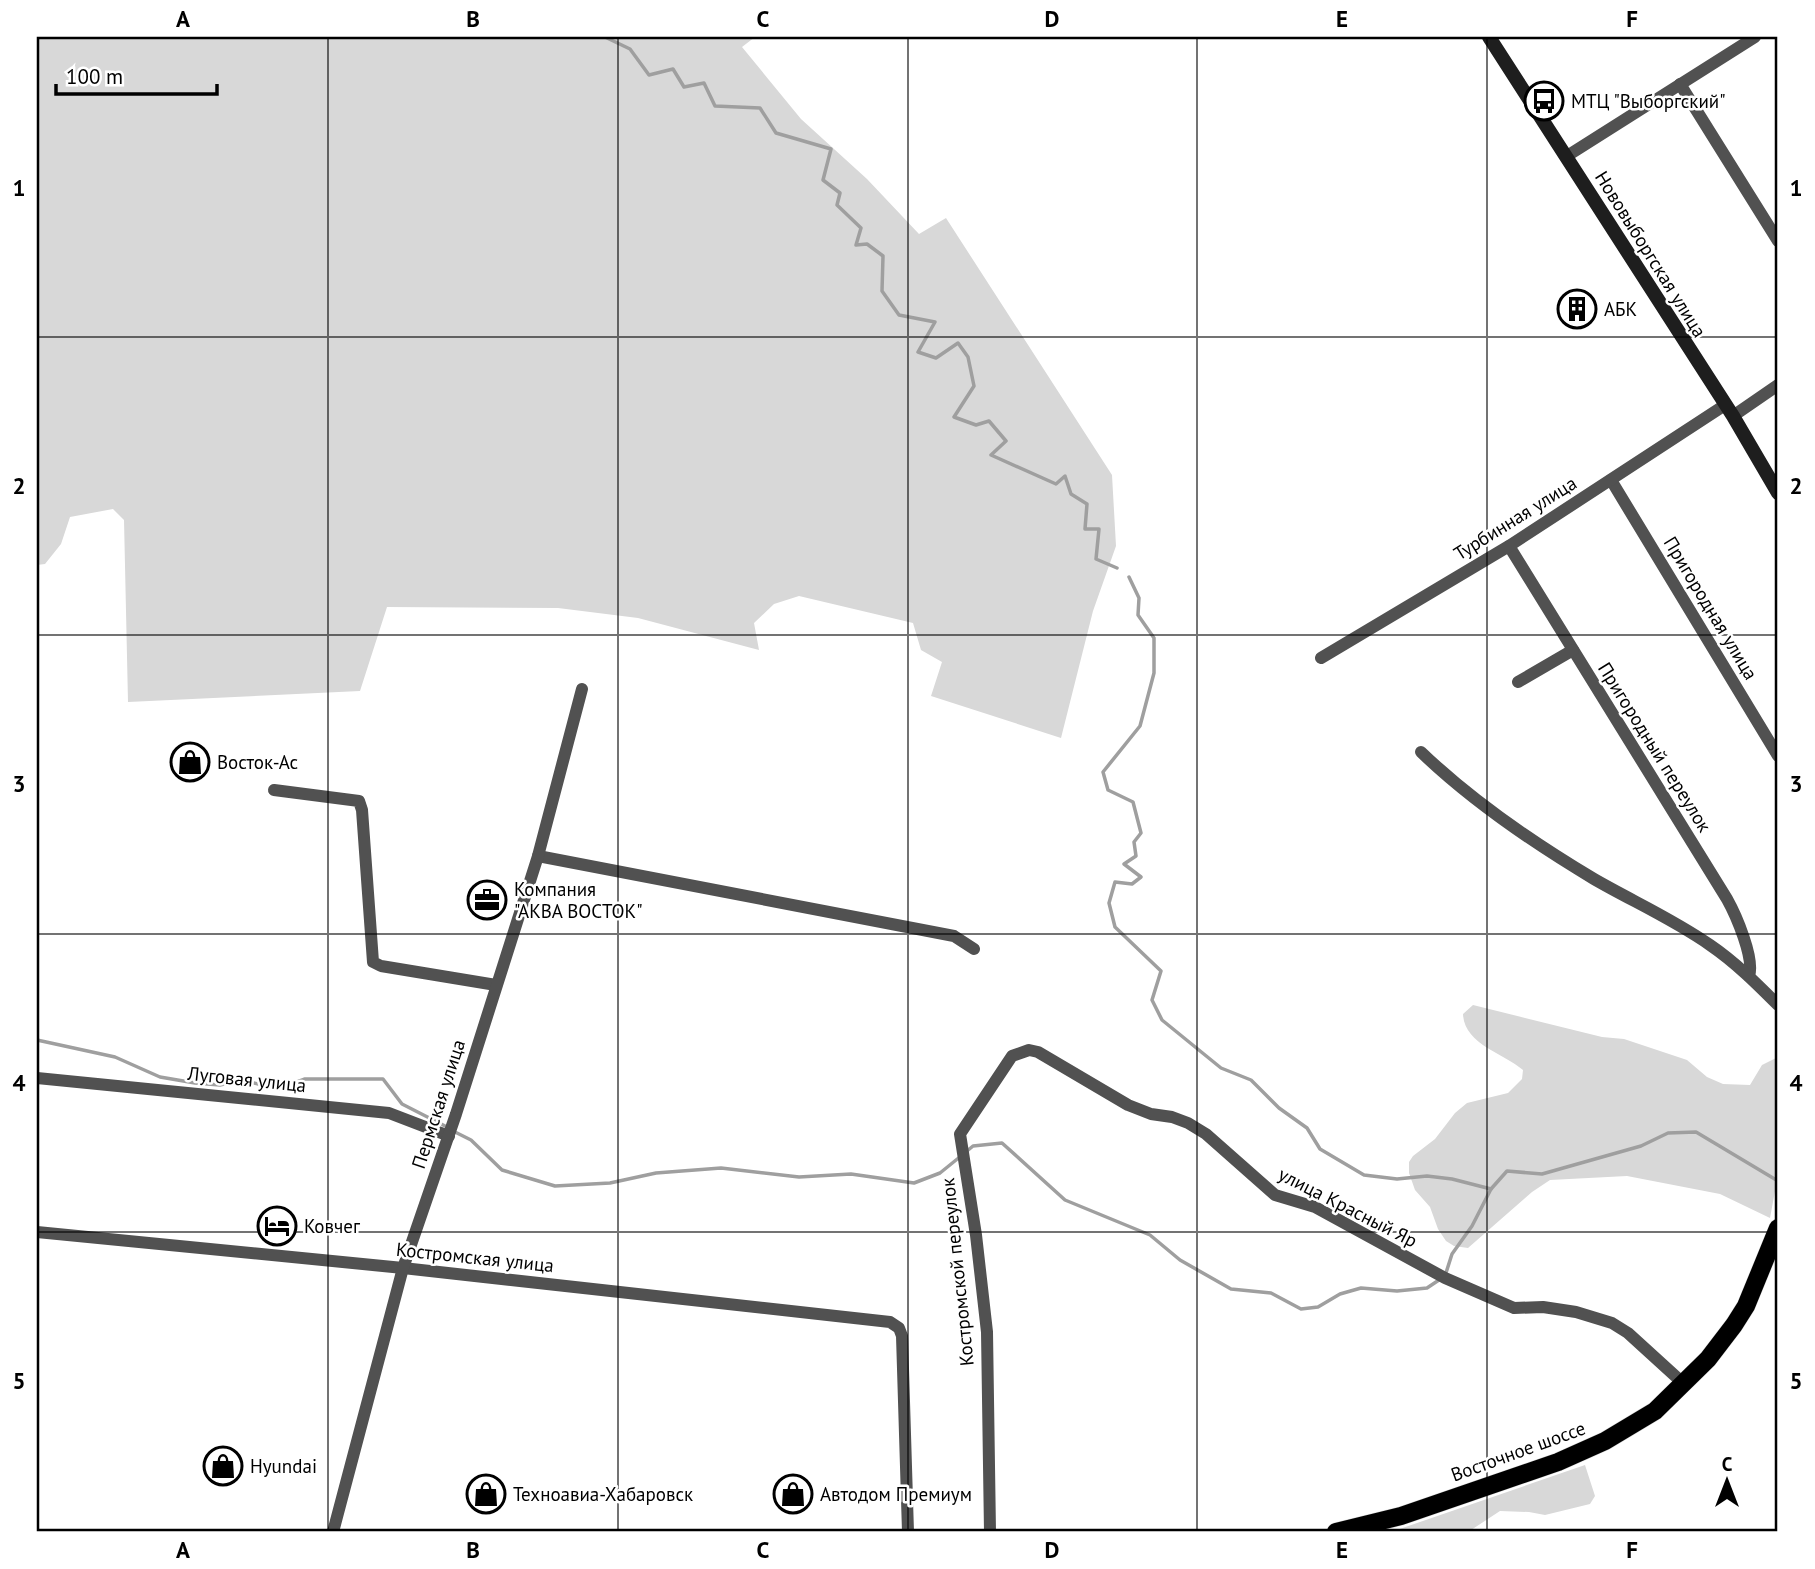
<svg xmlns="http://www.w3.org/2000/svg" width="1815" height="1569" font-family="'PT Sans',sans-serif">
	<rect width="100%" height="100%" fill="#fff"/>
	<!-- green -->
	<g fill="#d8d8d8">
		<polygon points="37,37 755,37 742,47 801,119 867,179 919,234 946,218 1112,475 1116,546 1093,611 1061,738 931,696 942,662 921,650 913,623 799,596 774,604 754,623 759,650 638,618 558,608 387,607 360,691 128,702 124,520 113,509 70,517 61,544 45,564 37,565"/>
		<path d="M 1473,1005 L 1602,1037 L 1624,1039 L 1687,1060 L 1707,1077 L 1723,1084 L 1750,1085 L 1762,1065 L 1778,1057 L 1778,1175 L 1770,1218 L 1720,1194 L 1627,1176 L 1550,1180 L 1532,1192 L 1468,1248 L 1454,1246 L 1446,1241 L 1438,1229 L 1430,1207 L 1415,1190 L 1409,1173 L 1409,1162 L 1413,1156 L 1435,1139 L 1455,1113 L 1467,1103 L 1508,1093 L 1522,1079 L 1523,1070 C 1503,1053 1464,1044 1463,1014 Z"/>
		<polygon points="1585,1465 1595,1496 1590,1504 1545,1515 1529,1512 1500,1511 1468,1532 1391,1532"/>
	</g>
	<g fill="none" stroke-linecap="round" stroke-linejoin="round">
		<!-- stream -->
		<g stroke="#9f9f9f" stroke-width="3.5">
			<polyline points="605,37 630,49 649,75 673,69 684,87 704,83 715,106 760,108 776,133 831,149 823,180 840,193 837,205 861,228 856,245 867,244 883,256 882,291 899,315 935,322 918,352 936,358 958,343 968,357 974,386 954,417 976,425 989,421 1006,441 991,455 1056,484 1065,476 1071,494 1087,504 1085,529 1099,529 1096,559 1117,568"/>
			<polyline points="1129,577 1139,598 1138,615 1154,638 1154,673 1140,726 1103,772 1108,790 1133,802 1141,833 1134,842 1136,856 1124,864 1141,877 1132,884 1115,882 1109,903 1115,927 1161,971 1152,1000 1162,1020 1221,1068 1251,1080 1279,1108 1307,1128 1320,1149 1364,1175 1397,1179 1427,1176 1452,1179 1491,1189 1507,1171 1542,1174 1641,1146 1668,1133 1696,1132 1778,1181"/>
			<polyline points="37,1040 115,1057 160,1077 195,1083 220,1085 242,1080 278,1089 305,1079 383,1079 402,1104 447,1127"/>
			<polyline points="453,1131 471,1140 502,1170 555,1186 610,1183 656,1173 721,1168 799,1177 851,1174 914,1183 940,1173 961,1156"/>
			<polyline points="967,1151 973,1146 1002,1143 1065,1200 1150,1235 1180,1260 1231,1289 1271,1293 1301,1309 1318,1307 1340,1294 1361,1288 1397,1291 1427,1288 1439,1280"/>
			<polyline points="1445,1276 1452,1254 1472,1226 1491,1189"/>
		</g>
		<defs>
			<polyline id="primary" points="1336,1532 1401,1516 1558,1462 1605,1441 1655,1411 1708,1359 1734,1325 1746,1306 1778,1228"/>
		</defs>
		<!-- primary casing -->
		<use href="#primary" stroke="#dbdbdb" stroke-width="19"/>
		<!-- street -->
		<g stroke="#515151" stroke-width="12">
			<polyline points="1680,84 1778,241"/>
			<polyline points="1567,156 1755,37"/>
			<polyline points="1733,416 1778,385"/>
			<polyline points="1611,480 1778,756"/>
			<path d="M 1509,546 L 1727,899 C 1736,915 1755,959 1749,976"/>
			<polyline points="1321,658 1509,546 1725,405"/>
			<polyline points="1518,682 1573,650"/>
			<path d="M 1421,752 C 1473,802 1532,842 1594,879 C 1632,901 1673,919 1710,945 C 1735,962 1757,984 1778,1005"/>
			<polyline points="274,790 359,801 362,810 373,962 381,966 496,985"/>
			<polyline points="538,856 954,936 974,949"/>
			<polyline points="37,1078 389,1113 449,1136"/>
			<polyline points="37,1232 403,1268 890,1322 899,1328 902,1336 908,1532"/>
			<polyline points="333,1532 403,1268 456,1114 538,856 582,689"/>
			<polyline points="990,1532 987,1332 976,1235 960,1134 1012,1056 1029,1050 1038,1052 1128,1105 1151,1114 1172,1117 1188,1123 1206,1134 1275,1195 1315,1207 1445,1278 1514,1308 1543,1307 1576,1312 1612,1323 1628,1333 1684,1384"/>
		</g>
		<!-- secondary -->
		<polyline stroke="#1e1e1e" stroke-width="14" points="1489,37 1733,416 1778,493"/>
		<!-- primary -->
		<use href="#primary" stroke="#000" stroke-width="18"/>
	</g>
	<!-- grid -->
	<path fill="none" stroke="#000" stroke-width="2" stroke-opacity="0.55" d="M 328,37 L 328,1532M 618,37 L 618,1532M 908,37 L 908,1532M 1197,37 L 1197,1532M 1487,37 L 1487,1532M 37,337 L 1778,337M 37,635 L 1778,635M 37,934 L 1778,934M 37,1232 L 1778,1232"/>
	<!-- icons -->
	<defs>
		<symbol id="bus-ring" viewBox="-11 -11 22 22"><circle r="9.5" fill="#fff" stroke="#000" stroke-width="1.5"/><path d="M-5-6H5V4H4V6H2V4H-2V6H-4V4H-5ZM-3.5-4V0h7V-4ZM-3.5 1.2v1.5H-2V1.2ZM2 1.2v1.5H3.5V1.2Z" fill="#000"/></symbol>
		<symbol id="building-ring" viewBox="-11 -11 22 22"><circle r="9.5" fill="#fff" stroke="#000" stroke-width="1.5"/><path d="M-4-6H4V6H1V3H-1V6H-4ZM-2.5-4.3h1.7v1.8h-1.7ZM.8-4.3h1.7v1.8H.8ZM-2.5-1h1.7V.8h-1.7ZM.8-1h1.7V.8H.8Z" fill="#000"/></symbol>
		<symbol id="shop-ring" viewBox="-11 -11 22 22"><circle r="9.5" fill="#fff" stroke="#000" stroke-width="1.5"/><path d="M-5-2.5h2.3a2.7 3.5 0 0 1 5.4 0H5L5.5 6h-11ZM-1.5-2.5h3a1.5 2.3 0 0 0-3 0Z" fill="#000"/></symbol>
		<symbol id="office-ring" viewBox="-11 -11 22 22"><circle r="9.5" fill="#fff" stroke="#000" stroke-width="1.5"/><path d="M-6-3h4V-5.5h4V-3h4V5H-6ZM-1-4.5V-3h2v-1.5ZM-6 0V1H6V0Z" fill="#000"/></symbol>
		<symbol id="hotel-ring" viewBox="-11 -11 22 22"><circle r="9.5" fill="#fff" stroke="#000" stroke-width="1.5"/><path d="M-6-4.5h1.5V1H6V5H4.5V3h-9V5H-6ZM-4 0a1.8 1.8 0 1 1 3.6 0ZM.5 0V-2.5h3Q6-2.5 6 0Z" fill="#000"/></symbol>
	</defs>
	<g fill-rule="evenodd">
		<use href="#bus-ring" x="1522" y="79" width="44" height="44"/>
		<use href="#building-ring" x="1555" y="287" width="44" height="44"/>
		<use href="#shop-ring" x="168" y="740" width="44" height="44"/>
		<use href="#office-ring" x="465" y="878" width="44" height="44"/>
		<use href="#hotel-ring" x="255" y="1204" width="44" height="44"/>
		<use href="#shop-ring" x="201" y="1444" width="44" height="44"/>
		<use href="#shop-ring" x="464" y="1472" width="44" height="44"/>
		<use href="#shop-ring" x="771" y="1472" width="44" height="44"/>
	</g>
	<g text-anchor="middle" stroke-width="5" stroke-linejoin="round" paint-order="stroke">
		<!-- poi labels -->
		<g font-size="19" fill="#000" stroke="#fff" text-anchor="start">
			<text x="1571" y="108">МТЦ "Выборгский"</text>
			<text x="1604" y="316">АБК</text>
			<text x="217" y="769">Восток-Ас</text>
			<text x="514" y="896">Компания<tspan x="514" dy="22">"АКВА ВОСТОК"</tspan></text>
			<text x="304" y="1233">Ковчег</text>
			<text x="250" y="1473">Hyundai</text>
			<text x="513" y="1501">Техноавиа-Хабаровск</text>
			<text x="820" y="1501">Автодом Премиум</text>
		</g>
		<!-- street labels -->
		<g font-size="19" fill="#000" stroke="#fff">
			<text transform="translate(1651 254) rotate(58)" y="7">Нововыборгская улица</text>
			<text transform="translate(1515 518) rotate(-32)" y="7">Турбинная улица</text>
			<text transform="translate(1711 608) rotate(59)" y="7">Пригородная улица</text>
			<text transform="translate(1655 747) rotate(58)" y="7">Пригородный переулок</text>
			<text transform="translate(247 1079) rotate(6)" y="7">Луговая улица</text>
			<text transform="translate(438 1104) rotate(-72)" y="7">Пермская улица</text>
			<text transform="translate(1348 1207) rotate(27)" y="7">улица Красный Яр</text>
			<text transform="translate(475 1257) rotate(6)" y="7">Костромская улица</text>
			<text transform="translate(957 1272) rotate(-96)" y="7">Костромской переулок</text>
			<text transform="translate(1518 1451) rotate(-20)" y="7">Восточное шоссе</text>
		</g>
	</g>
	<!-- border -->
	<rect width="1815" height="1569" fill="none" stroke="#ffffff" stroke-width="77"/>
	<!-- north arrow -->
	<g transform="translate(1727 1481)" stroke="#ffffff" stroke-width="5" paint-order="stroke">
	<path d="M0-5L12 26L0 18L-12 26Z" fill="#000000"/>
	<text y="-10" font-size="19" font-weight="bold" text-anchor="middle" fill="#000000">С</text>
	</g>
	<!-- scale -->
	<path d="M56 84v10h161v-10" fill="none" stroke="#000000" stroke-width="3.5"/>
	<text x="66" y="84" font-size="21" fill="#000000" stroke="#ffffff" stroke-width="5" paint-order="stroke">100 m</text>
	<rect x="38" y="38" width="1738" height="1492" fill="none" stroke="#000" stroke-width="2.5"/>
	<g font-size="23" text-anchor="middle" font-weight="bold" fill="#000">
		<text x="183" y="27">A</text>
		<text x="473" y="27">B</text>
		<text x="763" y="27">C</text>
		<text x="1052" y="27">D</text>
		<text x="1342" y="27">E</text>
		<text x="1632" y="27">F</text>
		<text x="19" y="196">1</text>
		<text x="1796" y="196">1</text>
		<text x="19" y="494">2</text>
		<text x="1796" y="494">2</text>
		<text x="19" y="792">3</text>
		<text x="1796" y="792">3</text>
		<text x="19" y="1091">4</text>
		<text x="1796" y="1091">4</text>
		<text x="19" y="1389">5</text>
		<text x="1796" y="1389">5</text>
		<text x="183" y="1558">A</text>
		<text x="473" y="1558">B</text>
		<text x="763" y="1558">C</text>
		<text x="1052" y="1558">D</text>
		<text x="1342" y="1558">E</text>
		<text x="1632" y="1558">F</text>
	</g>
</svg>
